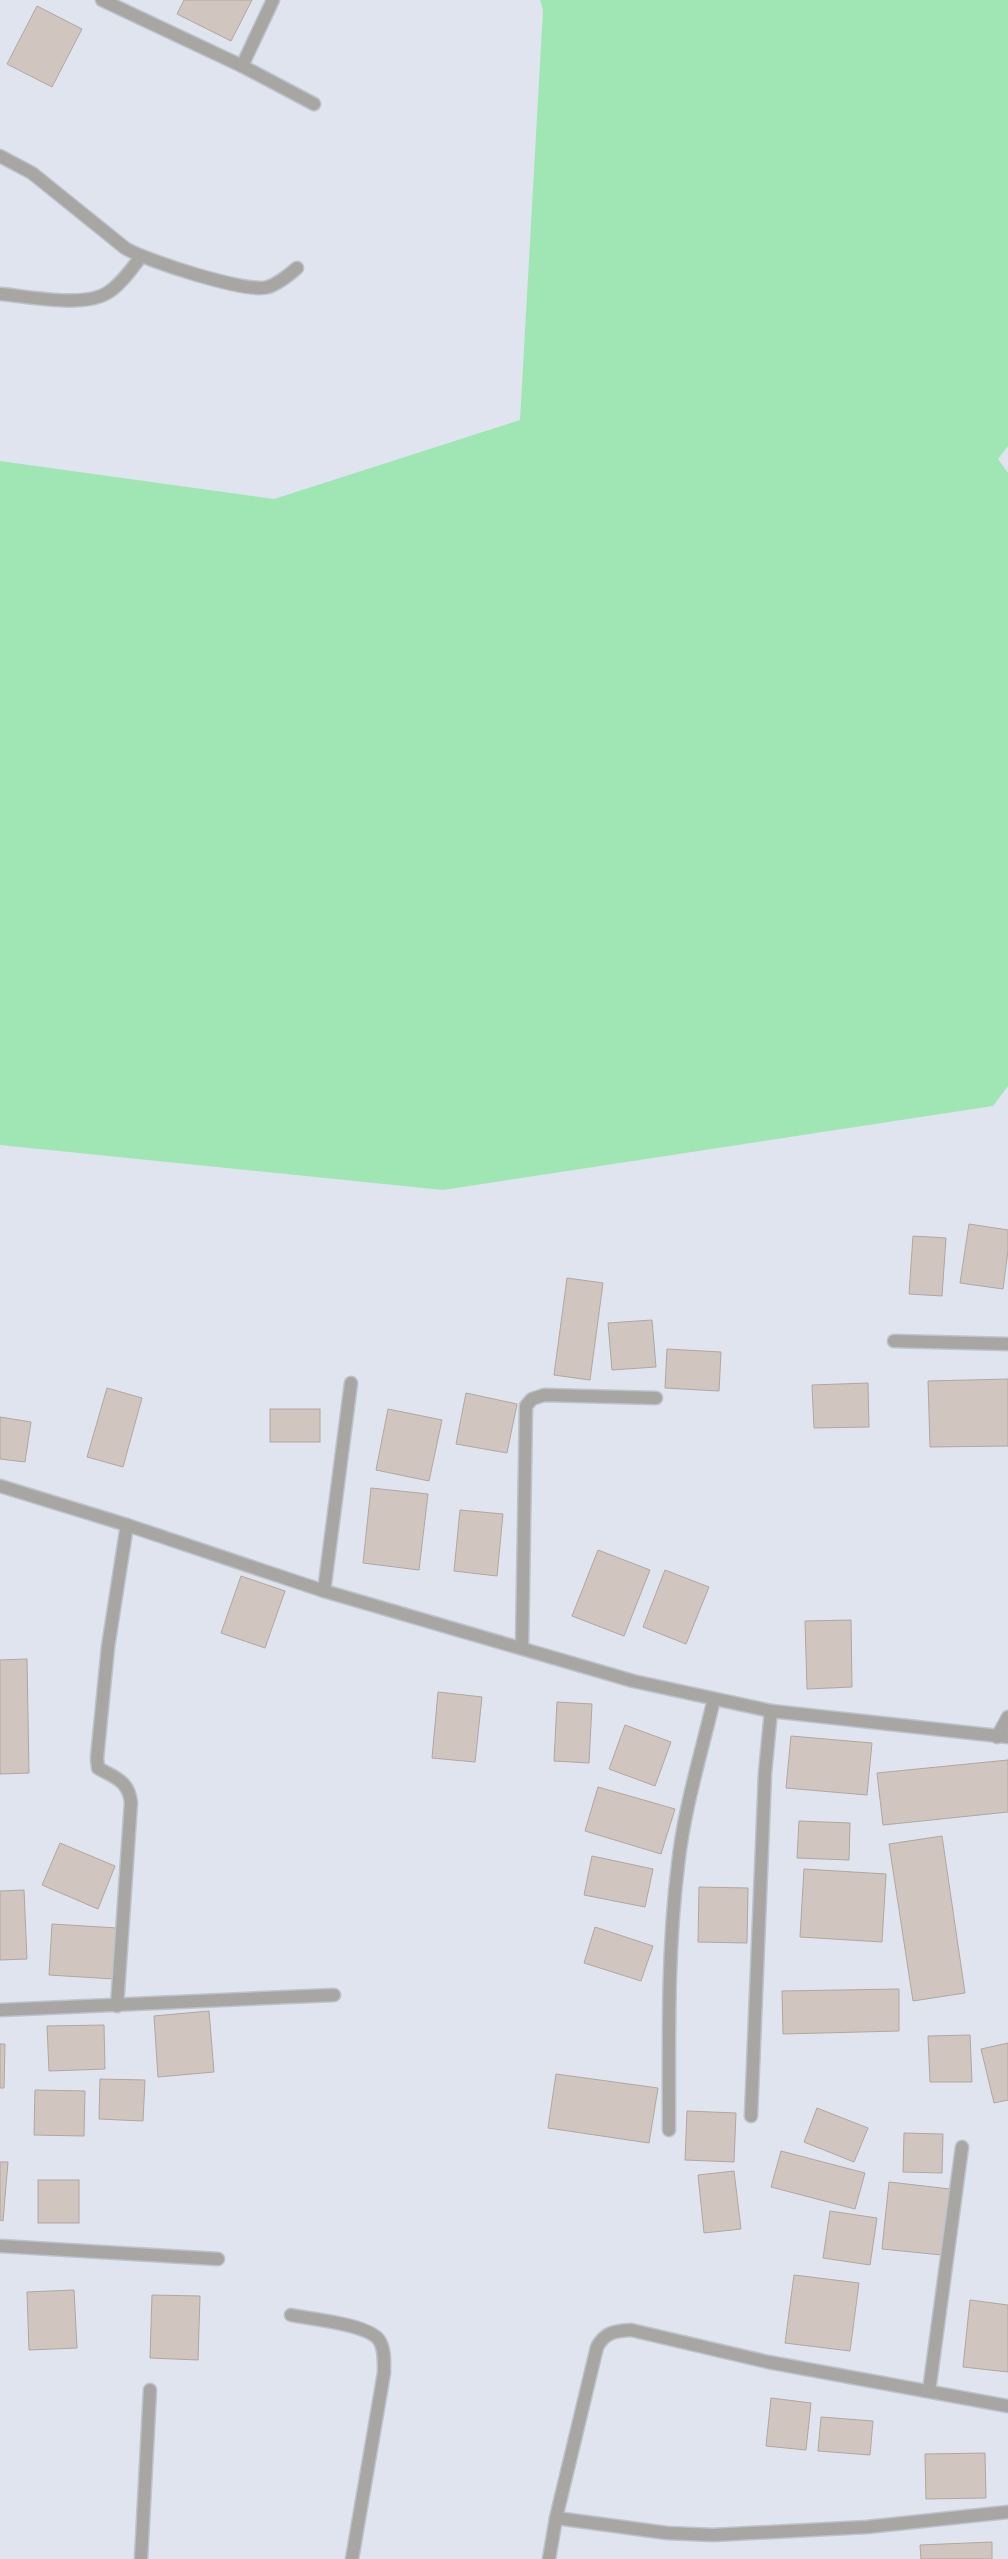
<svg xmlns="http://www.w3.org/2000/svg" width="1008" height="2559" font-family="'Roboto Condensed',sans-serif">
	<rect width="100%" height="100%" fill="#dfe4ee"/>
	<!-- green -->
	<polygon fill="#a0e6b5" points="540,0 1008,0 1008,446 998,459 1008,473 1008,1086 993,1106 443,1190 0,1145 0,461 274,499 520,420 543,10"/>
	<!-- building -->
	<g fill="#d1c5c0" stroke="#b1a6a1">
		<polygon points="184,0 252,0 231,41 177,14"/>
		<polygon points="37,6 82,29 52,87 7,64"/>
		<polygon points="969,1224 1008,1230 1008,1251 1003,1289 960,1283"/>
		<polygon points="913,1236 946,1238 942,1296 909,1294"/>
		<polygon points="567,1278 603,1283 590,1380 554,1375"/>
		<polygon points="652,1320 656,1367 612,1370 608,1323"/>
		<polygon points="667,1349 721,1352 719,1391 665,1388"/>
		<polygon points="1008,1379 1008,1446 930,1447 928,1381"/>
		<polygon points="868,1383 869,1427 814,1428 812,1385"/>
		<polygon points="107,1388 142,1398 123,1467 87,1457"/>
		<polygon points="466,1393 517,1404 507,1453 456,1444"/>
		<rect x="270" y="1409" width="50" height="33"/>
		<polygon points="388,1409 442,1420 429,1481 376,1470"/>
		<polygon points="0,1417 31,1422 25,1462 0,1459"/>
		<polygon points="371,1488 428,1494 419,1570 363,1563"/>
		<polygon points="460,1510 503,1514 497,1576 454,1571"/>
		<polygon points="598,1550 650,1570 624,1636 572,1616"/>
		<polygon points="665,1570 709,1587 686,1644 643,1627"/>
		<polygon points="241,1576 285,1591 265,1648 221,1633"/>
		<polygon points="851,1620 852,1687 807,1689 805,1621"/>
		<polygon points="27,1659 29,1773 0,1774 0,1660"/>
		<polygon points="438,1692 482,1697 475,1762 432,1758"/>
		<polygon points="557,1702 592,1704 589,1763 554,1761"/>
		<polygon points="625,1725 671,1742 655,1786 609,1769"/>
		<polygon points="791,1736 872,1743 867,1795 786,1788"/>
		<polygon points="1008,1760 1008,1812 883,1825 877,1773"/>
		<polygon points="598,1787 675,1809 661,1854 585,1831"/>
		<polygon points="799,1821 850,1823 849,1860 797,1858"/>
		<polygon points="942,1836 965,1993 913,2001 889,1844"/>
		<polygon points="60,1843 115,1866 98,1909 42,1885"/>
		<polygon points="592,1856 653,1869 645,1907 584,1895"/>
		<polygon points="804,1869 886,1874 882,1942 800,1937"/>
		<polygon points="699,1887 748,1888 747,1943 698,1942"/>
		<polygon points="24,1890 27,1959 0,1960 0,1891"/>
		<polygon points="52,1924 117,1928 114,1979 49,1975"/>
		<polygon points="595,1927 653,1946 641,1981 584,1963"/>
		<polygon points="899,1989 899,2031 783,2034 782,1991"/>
		<polygon points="209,2011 214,2072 158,2077 154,2016"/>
		<polygon points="104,2025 105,2069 49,2071 47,2026"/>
		<polygon points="970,2035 972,2082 930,2082 928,2036"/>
		<polygon points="1008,2043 1008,2100 994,2103 981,2049"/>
		<polygon points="0,2044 5,2044 4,2088 0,2088"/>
		<polygon points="556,2074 658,2088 649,2143 548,2128"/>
		<polygon points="100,2079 145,2080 143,2121 99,2119"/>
		<polygon points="35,2090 85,2091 84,2136 34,2135"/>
		<polygon points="817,2108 868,2128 854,2162 804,2142"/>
		<polygon points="687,2111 736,2113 734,2162 685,2160"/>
		<polygon points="904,2133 943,2134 942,2173 903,2172"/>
		<polygon points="781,2151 865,2173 855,2209 771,2187"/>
		<polygon points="0,2162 8,2162 3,2221 0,2220"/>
		<polygon points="734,2171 741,2229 704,2233 698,2175"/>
		<rect x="38" y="2180" width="41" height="43"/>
		<polygon points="889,2182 950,2189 942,2255 882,2249"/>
		<polygon points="830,2211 877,2218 870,2265 823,2258"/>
		<polygon points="794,2275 859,2283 850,2351 785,2343"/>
		<polygon points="74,2290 77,2348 29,2350 27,2292"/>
		<polygon points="152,2295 200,2296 198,2360 150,2358"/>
		<polygon points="970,2300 1008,2305 1008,2372 963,2367"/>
		<polygon points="771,2398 811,2403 806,2450 766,2446"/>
		<polygon points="821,2417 873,2421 870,2455 818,2451"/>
		<polygon points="985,2453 986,2498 926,2499 925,2454"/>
		<polygon points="992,2542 992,2559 921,2559 920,2545"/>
	</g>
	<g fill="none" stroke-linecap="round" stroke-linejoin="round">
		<defs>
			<g id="street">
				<polyline points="102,0 242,66 314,104"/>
				<polyline points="242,66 273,0"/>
				<path d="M 0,156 L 32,173 L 125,248 C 144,260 248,294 268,287 C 278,284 289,275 297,268"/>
				<path d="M 0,294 C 27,296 83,308 107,293 C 121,285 131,269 141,257"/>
				<polyline points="894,1341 1008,1344"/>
				<polyline points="0,1486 127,1525 324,1591 633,1681 771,1711 1008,1737"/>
				<polyline points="324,1591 351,1383"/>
				<polyline points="522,1647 526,1406 532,1399 544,1395 656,1398"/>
				<polyline points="997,1737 1008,1717"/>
				<path d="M 117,2006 L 131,1802 C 128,1780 115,1778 98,1768 L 97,1758 L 108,1647 L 127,1525"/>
				<polyline points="0,2010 334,1995"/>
				<polyline points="751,2116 765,1773 771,1711"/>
				<path d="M 669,2130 C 669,2042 667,1953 678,1865 C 684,1809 701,1754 714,1699"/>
				<polyline points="0,2246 218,2259"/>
				<path d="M 291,2315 C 310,2319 368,2324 379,2340 C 385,2349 384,2362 384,2373 L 352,2559"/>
				<polyline points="929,2391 962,2147"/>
				<polyline points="556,2518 667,2533 713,2535 867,2527 1008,2512"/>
				<polyline points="141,2559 150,2390"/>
				<path d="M 549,2559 L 556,2518 L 597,2347 C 605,2332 615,2331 631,2330 L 768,2362 L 1008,2406"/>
			</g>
		</defs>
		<!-- street casing -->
		<use href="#street" stroke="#bdc2cb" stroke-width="15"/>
		<!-- street -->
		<use href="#street" stroke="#a8a6a2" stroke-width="12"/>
	</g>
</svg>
